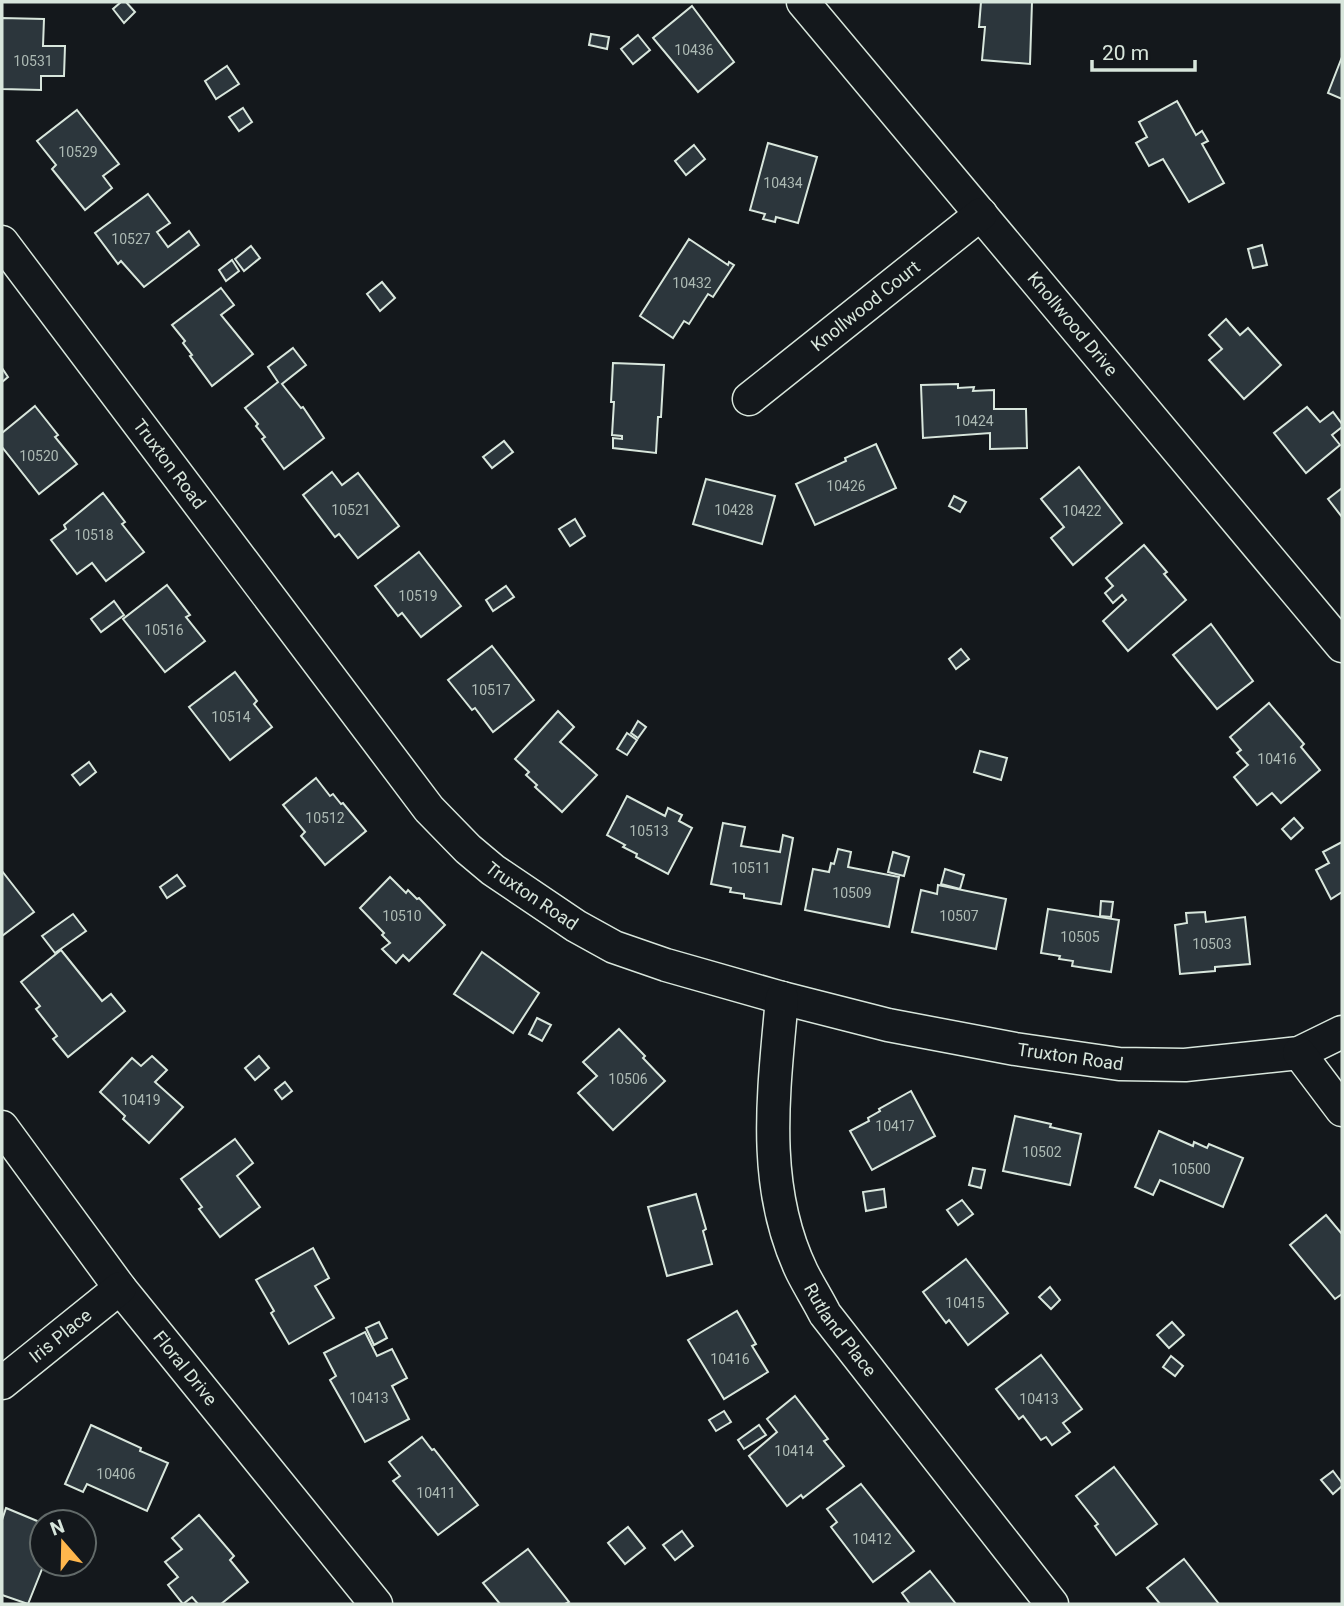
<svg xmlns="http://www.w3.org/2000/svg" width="1344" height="1606" font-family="Roboto,sans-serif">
	<rect width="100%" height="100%" fill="#14181c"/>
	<!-- building -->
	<g fill="#2c363c" stroke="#d8e6dc" stroke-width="2">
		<polygon points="121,2 126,2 135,12 124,23 113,9"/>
		<polygon points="981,2 1032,2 1030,64 982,60 985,27 979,27"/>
		<polygon points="692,6 734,62 698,92 653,38"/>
		<polygon points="2,18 44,19 43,46 65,46 64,76 41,76 41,90 2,89"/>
		<polygon points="591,34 609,37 607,49 589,45"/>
		<polygon points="638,35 650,50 633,64 621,49"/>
		<polygon points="1342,57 1342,99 1328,93"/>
		<polygon points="227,66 239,84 216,99 205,81"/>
		<polygon points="1177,101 1196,135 1202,131 1208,141 1202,144 1224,183 1189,202 1163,159 1149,166 1136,143 1147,137 1139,122"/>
		<polygon points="243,108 252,122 239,131 229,117"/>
		<polygon points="77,110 119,164 103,176 112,188 85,210 52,169 56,165 37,141"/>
		<polygon points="768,143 817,157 798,223 776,217 775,222 763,219 765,214 750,210"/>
		<polygon points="694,145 705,159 686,175 675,161"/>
		<polygon points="148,194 170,223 157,232 168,247 189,231 199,245 144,287 121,261 118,264 95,233"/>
		<polygon points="689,239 728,265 729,262 734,265 713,297 708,294 689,324 684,321 673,338 640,316"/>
		<polygon points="1262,245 1267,265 1253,268 1248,249"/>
		<polygon points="251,246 260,258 244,271 235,259"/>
		<polygon points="232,260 239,271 226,281 219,270"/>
		<polygon points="382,282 395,298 380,311 367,294"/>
		<polygon points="221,288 234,305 221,315 253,354 212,386 190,356 192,355 183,343 185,341 172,325"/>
		<polygon points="1226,319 1240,335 1248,328 1281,365 1244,399 1209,360 1222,349 1209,335"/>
		<polygon points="293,348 306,365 282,384 301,408 303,407 324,438 284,469 262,439 265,437 256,426 258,424 245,408 278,382 268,367"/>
		<polygon points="613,363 664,365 661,417 658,417 656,453 613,448 613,438 622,439 622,436 612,435 614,402 611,402"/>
		<polygon points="2,368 8,377 2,382"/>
		<polygon points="958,384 958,388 974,387 973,391 994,390 994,409 1026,409 1027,448 990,449 990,433 923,438 921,385"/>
		<polygon points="35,406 58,435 55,437 77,464 39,494 2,447 2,433"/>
		<polygon points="1307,407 1320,422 1333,412 1342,424 1342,427 1332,435 1340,445 1306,473 1274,433"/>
		<polygon points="504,441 513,452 492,468 483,457"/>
		<polygon points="876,444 896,488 815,525 796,484 846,461 845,458"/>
		<polygon points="1079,467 1122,523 1073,565 1051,538 1064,527 1041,499"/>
		<polygon points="332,472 342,485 358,473 399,526 358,558 339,534 335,537 303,495"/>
		<polygon points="706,479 775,496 762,544 693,524"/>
		<polygon points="1342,488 1342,517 1328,499"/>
		<polygon points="103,493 125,522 122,524 144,552 106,581 92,563 77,574 51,540 66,529 64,525"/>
		<polygon points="954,496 966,502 960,512 949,506"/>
		<polygon points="575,519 585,536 570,546 559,529"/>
		<polygon points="1144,545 1167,572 1164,574 1186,600 1128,651 1103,621 1126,600 1122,595 1113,603 1105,593 1113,586 1106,578"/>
		<polygon points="419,552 461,606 421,637 402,613 398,616 375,586"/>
		<polygon points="167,585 190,615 186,617 205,641 165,672 123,619"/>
		<polygon points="506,586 514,597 493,611 486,600"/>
		<polygon points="114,601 124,615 101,632 91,619"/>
		<polygon points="1211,624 1253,681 1217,709 1173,655"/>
		<polygon points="492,646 534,700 493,732 475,708 472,710 448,680"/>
		<polygon points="961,649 969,659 956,669 949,659"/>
		<polygon points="235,672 257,701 254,704 272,727 230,760 189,707"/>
		<polygon points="1269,703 1304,744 1301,747 1320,770 1281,803 1272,793 1257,805 1234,777 1248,765 1237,753 1241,750 1230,737"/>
		<polygon points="558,711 574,727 560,742 597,775 562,812 535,787 537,785 526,775 529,772 515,759"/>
		<polygon points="638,721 646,727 638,738 631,733"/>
		<polygon points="627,733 637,740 627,755 617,749"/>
		<polygon points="980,751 1007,758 1001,780 974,772"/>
		<polygon points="89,762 96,772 80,785 72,775"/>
		<polygon points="316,778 330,796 333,794 341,804 343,803 366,831 325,865 301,836 305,832 283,805"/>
		<polygon points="627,796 665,816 668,808 682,815 679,821 692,828 668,874 636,857 637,854 623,847 625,845 607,835"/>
		<polygon points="1294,818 1303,828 1291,839 1282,829"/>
		<polygon points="723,823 745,827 741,846 780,852 783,835 793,838 781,904 744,898 744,894 730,892 731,888 711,884"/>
		<polygon points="1342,842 1342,892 1331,899 1316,870 1329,863 1323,852"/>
		<polygon points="838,849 851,852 848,867 899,877 889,927 805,910 813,869 829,872 831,863 834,864"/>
		<polygon points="893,852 909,857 904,876 888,872"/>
		<polygon points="945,869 964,875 960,889 941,884"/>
		<polygon points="2,871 34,912 2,936"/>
		<polygon points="177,875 185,886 167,898 160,887"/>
		<polygon points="390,877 406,893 408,890 417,899 419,898 445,925 409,961 403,955 396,963 382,949 390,943 382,935 384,933 360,908"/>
		<polygon points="938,885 1006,899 996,949 912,932 921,890 937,894"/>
		<polygon points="1101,901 1113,902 1111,917 1100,916"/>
		<polygon points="1048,909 1119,920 1111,972 1072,966 1073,961 1059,959 1060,956 1041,953"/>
		<polygon points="1205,912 1206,922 1245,917 1250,964 1215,967 1215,971 1180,974 1175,925 1187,923 1186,913"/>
		<polygon points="73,914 86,931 55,953 42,936"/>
		<polygon points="61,950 102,1001 111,994 125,1011 68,1057 53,1039 57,1036 36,1009 40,1006 21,982"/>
		<polygon points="482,952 539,993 513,1033 454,994"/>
		<polygon points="537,1018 551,1025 542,1041 529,1034"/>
		<polygon points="619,1029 645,1056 643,1058 665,1081 613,1130 578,1093 597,1076 583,1062"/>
		<polygon points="152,1056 167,1070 155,1082 183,1107 149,1143 123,1119 125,1116 100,1092 132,1058 141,1066"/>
		<polygon points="259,1056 269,1068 255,1080 245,1068"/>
		<polygon points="285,1082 292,1091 282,1099 275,1090"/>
		<polygon points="911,1091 935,1136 872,1170 850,1131 869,1121 868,1118 880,1111 879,1109"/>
		<polygon points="1015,1116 1051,1124 1050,1127 1081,1134 1070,1185 1003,1171"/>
		<polygon points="1159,1131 1193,1146 1194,1142 1207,1148 1209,1144 1243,1158 1223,1207 1160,1180 1153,1195 1135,1187"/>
		<polygon points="235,1139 253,1163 237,1176 260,1207 220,1237 199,1209 202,1207 181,1179"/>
		<polygon points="973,1168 985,1170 981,1188 969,1185"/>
		<polygon points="884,1189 886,1207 866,1211 863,1192"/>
		<polygon points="696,1194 706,1229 703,1231 712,1264 667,1276 648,1207"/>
		<polygon points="962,1200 973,1214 958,1225 947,1210"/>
		<polygon points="1326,1215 1342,1234 1342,1294 1335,1299 1290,1245"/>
		<polygon points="313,1248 329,1278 315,1286 334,1318 289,1344 271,1313 274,1311 256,1280"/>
		<polygon points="966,1259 1008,1313 968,1345 949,1320 946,1323 923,1292"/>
		<polygon points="1050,1287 1060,1300 1051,1309 1039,1297"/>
		<polygon points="737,1311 756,1344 752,1346 768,1372 724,1399 688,1340"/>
		<polygon points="379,1322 387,1338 374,1345 366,1328"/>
		<polygon points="1172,1322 1184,1335 1169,1348 1157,1335"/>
		<polygon points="365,1332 377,1356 392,1349 407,1378 392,1386 409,1419 365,1442 330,1380 336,1376 324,1353"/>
		<polygon points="1041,1355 1082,1409 1063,1423 1070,1432 1052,1445 1046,1437 1041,1440 1023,1416 1019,1419 996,1389"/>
		<polygon points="1171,1356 1183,1366 1175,1376 1163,1367"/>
		<polygon points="795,1396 828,1439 824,1441 844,1466 803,1498 801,1495 787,1506 749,1456 777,1432 767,1419"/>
		<polygon points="724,1411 731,1422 716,1431 709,1420"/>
		<polygon points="91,1425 141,1448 140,1451 168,1463 147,1511 87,1484 83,1492 65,1484"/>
		<polygon points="759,1425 766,1435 744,1449 738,1440"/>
		<polygon points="422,1437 432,1450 434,1449 478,1505 438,1535 393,1481 400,1476 389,1462"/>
		<polygon points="1114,1467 1157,1524 1116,1555 1095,1526 1098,1524 1076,1496"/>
		<polygon points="1333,1471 1342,1483 1342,1486 1333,1494 1321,1480"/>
		<polygon points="861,1484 914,1551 873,1582 831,1527 837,1522 827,1509"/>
		<polygon points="6,1508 42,1523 42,1564 44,1564 28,1604 2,1595 2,1520"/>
		<polygon points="199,1515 234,1556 230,1560 248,1582 221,1604 198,1604 192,1597 183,1604 168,1585 178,1577 165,1562 182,1549 172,1538"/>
		<polygon points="628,1527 645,1548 625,1564 608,1543"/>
		<polygon points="682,1531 693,1546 675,1560 663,1545"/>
		<polygon points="528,1549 569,1602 565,1604 500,1604 483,1583"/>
		<polygon points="1184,1559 1219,1604 1160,1604 1147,1588"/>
		<polygon points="930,1571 956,1604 910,1604 902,1593"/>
	</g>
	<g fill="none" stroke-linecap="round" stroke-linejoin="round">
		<defs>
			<g id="minor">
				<path id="s1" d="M 803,2 L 1342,646"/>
				<path id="s2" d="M 2,242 L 429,809 L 468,849 L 493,870 L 576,926 L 614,947 L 666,965 L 782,998 L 888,1025 L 1015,1049 L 1119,1064 L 1185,1065 L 1299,1053 L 1342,1032"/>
				<path id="s3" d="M 749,399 L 981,214"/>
				<path id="s4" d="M 782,998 C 774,1090 760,1185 802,1272 C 809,1286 818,1300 825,1314 L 1052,1604"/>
				<polyline points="1299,1053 1342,1110"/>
				<path id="s5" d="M 2,1127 L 120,1288 L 376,1604"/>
				<path id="s6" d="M 2,1383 L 120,1288"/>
			</g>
		</defs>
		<!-- minor casing -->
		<use href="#minor" stroke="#d8e6dc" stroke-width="35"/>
		<!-- minor -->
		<use href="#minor" stroke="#14181c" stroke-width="32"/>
	</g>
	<g text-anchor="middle" stroke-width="5" stroke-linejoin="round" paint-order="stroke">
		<!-- number labels -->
		<g font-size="14" fill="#adbab4">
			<text x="694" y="55">10436</text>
			<text x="33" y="66">10531</text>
			<text x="78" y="157">10529</text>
			<text x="783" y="188">10434</text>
			<text x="131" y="244">10527</text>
			<text x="692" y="288">10432</text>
			<text x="974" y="426">10424</text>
			<text x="39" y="461">10520</text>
			<text x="846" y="491">10426</text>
			<text x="351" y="515">10521</text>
			<text x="734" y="515">10428</text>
			<text x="1082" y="516">10422</text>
			<text x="94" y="540">10518</text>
			<text x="418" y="601">10519</text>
			<text x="164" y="635">10516</text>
			<text x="491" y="695">10517</text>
			<text x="231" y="722">10514</text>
			<text x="1277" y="764">10416</text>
			<text x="325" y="823">10512</text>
			<text x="649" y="836">10513</text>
			<text x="751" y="873">10511</text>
			<text x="852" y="898">10509</text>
			<text x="402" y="921">10510</text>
			<text x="959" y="921">10507</text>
			<text x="1080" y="942">10505</text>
			<text x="1212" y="949">10503</text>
			<text x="628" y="1084">10506</text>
			<text x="141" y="1105">10419</text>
			<text x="895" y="1131">10417</text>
			<text x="1042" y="1157">10502</text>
			<text x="1191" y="1174">10500</text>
			<text x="965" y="1308">10415</text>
			<text x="730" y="1364">10416</text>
			<text x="369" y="1403">10413</text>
			<text x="1039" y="1404">10413</text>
			<text x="794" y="1456">10414</text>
			<text x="116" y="1479">10406</text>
			<text x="436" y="1498">10411</text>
			<text x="872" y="1544">10412</text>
		</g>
		<!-- street labels -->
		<g font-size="18" fill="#d8e6dc" stroke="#14181c">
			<text dy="6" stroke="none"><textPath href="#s3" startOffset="149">Knollwood Court</textPath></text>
			<text dy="6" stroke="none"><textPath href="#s1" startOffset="420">Knollwood Drive</textPath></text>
			<text dy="6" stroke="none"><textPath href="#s2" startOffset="278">Truxton Road</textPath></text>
			<text dy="6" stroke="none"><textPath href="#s2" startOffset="845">Truxton Road</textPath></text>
			<text dy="6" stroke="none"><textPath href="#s2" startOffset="1412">Truxton Road</textPath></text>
			<text dy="6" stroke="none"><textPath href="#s4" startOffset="348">Rutland Place</textPath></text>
			<text dy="6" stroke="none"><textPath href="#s6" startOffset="75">Iris Place</textPath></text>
			<text dy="6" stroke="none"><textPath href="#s5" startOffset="303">Floral Drive</textPath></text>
		</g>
	</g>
	<!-- border -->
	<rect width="1344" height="1606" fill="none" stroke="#d8e6dc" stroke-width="7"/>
	<!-- north arrow -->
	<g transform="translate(63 1543) rotate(340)"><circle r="33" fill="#14181c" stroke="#626a69" stroke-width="2"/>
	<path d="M0-5L12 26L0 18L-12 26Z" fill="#ffb74d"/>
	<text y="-10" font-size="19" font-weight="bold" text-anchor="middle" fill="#d8e6dc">N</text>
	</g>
	<!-- scale -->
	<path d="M1092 60v10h103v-10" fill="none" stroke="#d8e6dc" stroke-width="3.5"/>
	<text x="1102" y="60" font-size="21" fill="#d8e6dc" stroke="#14181c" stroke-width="5" paint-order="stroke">20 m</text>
</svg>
